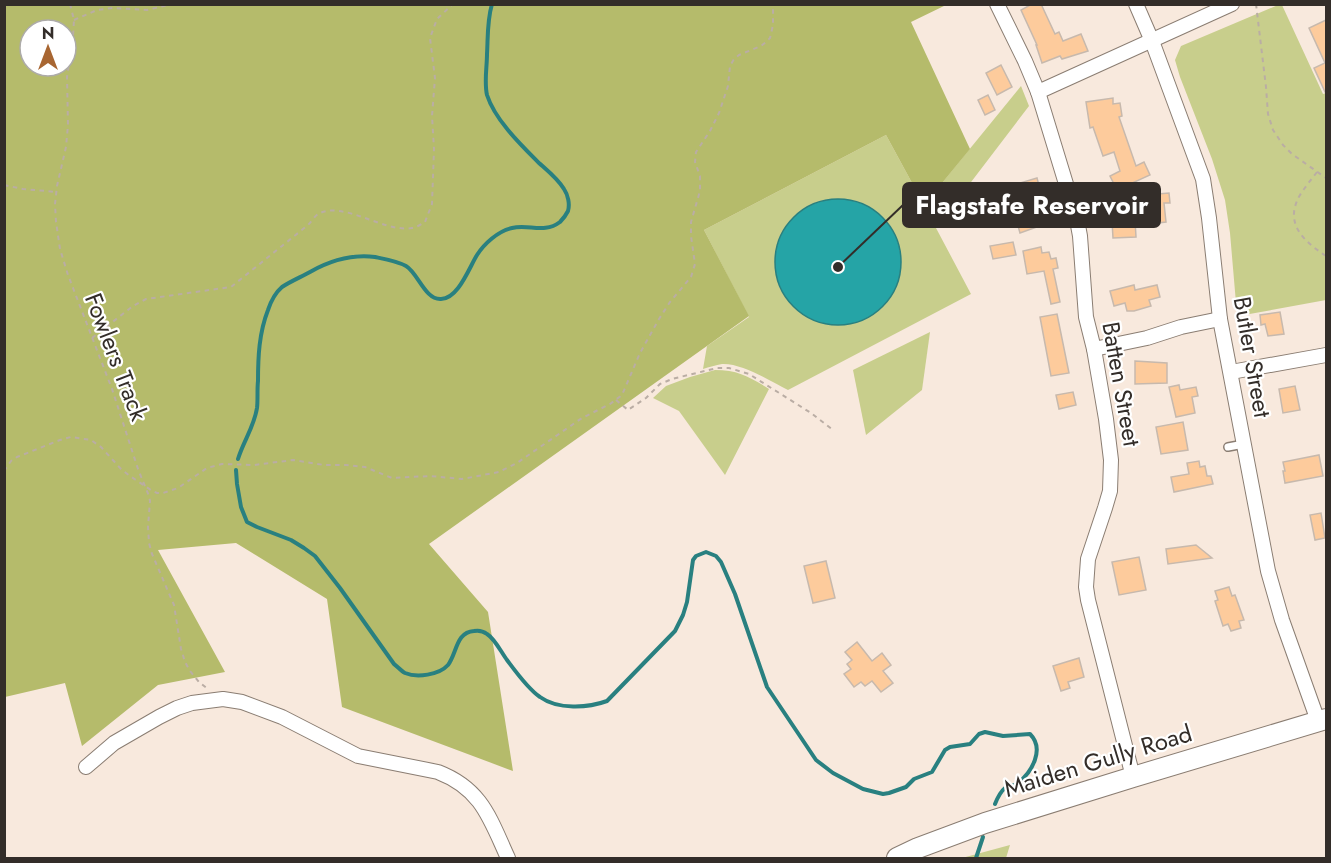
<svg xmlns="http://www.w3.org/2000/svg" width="1331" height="863" font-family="Jost,sans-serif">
	<rect width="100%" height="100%" fill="#f8e9dd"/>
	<!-- green -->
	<g fill="#c8ce8c">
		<polygon points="1278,5 1282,5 1323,94 1326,93 1326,300 1244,315 1241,303 1236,303 1230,233 1225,200 1212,159 1180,77 1175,60 1181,46"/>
		<path d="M 1021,86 L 1029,106 L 936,228 L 971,294 L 788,390 C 770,381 742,363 722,364 C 716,365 709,367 703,369 L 707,346 L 749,317 L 704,230 L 886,135 L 924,205 Z"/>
		<polygon points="930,332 922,390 866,435 853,370"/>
		<path d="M 715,370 C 738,370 750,377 769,389 L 725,475 L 679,411 L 653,398 L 666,386 L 690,377 Z"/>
		<polygon points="1010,845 1006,858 962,858"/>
	</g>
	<!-- forest -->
	<path fill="#b5bb6b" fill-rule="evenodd" d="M 4,5 L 946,5 L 911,22 L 970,149 L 924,205 L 886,135 L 704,230 L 749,316 L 429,544 L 488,612 L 513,771 L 342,707 L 327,599 L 236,543 L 158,550 L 225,672 L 158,685 L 82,746 L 65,683 L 5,697 ZM 30,30 L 66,30 L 66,66 L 30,66 Z"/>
	<!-- water -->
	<circle fill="#25a4a6" stroke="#298080" stroke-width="1.5" cx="838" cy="262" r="63"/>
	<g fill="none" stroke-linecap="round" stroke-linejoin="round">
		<!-- stream -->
		<g stroke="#298080" stroke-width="4">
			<path d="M 238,459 C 243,442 254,427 257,408 C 258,400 257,390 258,381 C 258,357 259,333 268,310 C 271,301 275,293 282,287 C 291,281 301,277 310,272 C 331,260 351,254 375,257 C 385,259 397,261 406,266 C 418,273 425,300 441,299 C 458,299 469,268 477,255 C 484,244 498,231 512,228 C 529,224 544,234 560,222 C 563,219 566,215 568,211 C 570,204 568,195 564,189 C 558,179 548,171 539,163 C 521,145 495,120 487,95 C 484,82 487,67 487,54 C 488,37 487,21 492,4"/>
			<path d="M 236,470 L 237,484 L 241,507 L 247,522 L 257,527 L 291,540 L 304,548 L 315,556 L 340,588 L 394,664 C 397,666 401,671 405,673 C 417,678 439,675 448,665 C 457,653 456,632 474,631 C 479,630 483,631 487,634 C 495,639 501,652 507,660 C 516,672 528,689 540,697 C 558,710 588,708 607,701 L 675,631 L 683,615 L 687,602 L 693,560 L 696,556 L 706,552 L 716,556 L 721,562 L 735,594 L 767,687 L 816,760 L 833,773 L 863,789 L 883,794 L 889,793 L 906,787 L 914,779 L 932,772 L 945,750 L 950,747 L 970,744 L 979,734 L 985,732 L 1003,736 L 1030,734 C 1045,749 1032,772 1018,783 C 1014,786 1008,786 1005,788 C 1000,792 997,799 995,804"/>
			<polyline points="976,858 983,837"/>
		</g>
	</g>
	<!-- building -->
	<g fill="#fdcb9c" stroke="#c7b9ad" stroke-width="1.5">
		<polygon points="1032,4 1041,4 1055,34 1059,32 1063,41 1081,34 1088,51 1062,59 1060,56 1042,63 1036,45 1037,45 1021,10"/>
		<polygon points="1326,20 1326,94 1314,68 1325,63 1309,28"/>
		<polygon points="1001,65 1012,87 997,95 986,73"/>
		<polygon points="988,95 995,110 985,115 978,100"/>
		<polygon points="1113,98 1113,104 1120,103 1122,116 1119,117 1136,166 1144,162 1150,175 1117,190 1110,176 1120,171 1114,152 1103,156 1093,127 1090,128 1086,102"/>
		<polygon points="1037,178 1042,197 1038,199 1045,224 1020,233 1007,187"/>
		<polygon points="1169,193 1170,203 1164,203 1166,222 1149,224 1146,195"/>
		<polygon points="1135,220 1136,237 1113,238 1112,221"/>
		<polygon points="1013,242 1016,255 993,259 990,246"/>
		<polygon points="1041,247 1042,253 1049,252 1051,259 1056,258 1058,268 1053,269 1060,302 1051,304 1044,271 1027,274 1023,251"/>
		<polygon points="1134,285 1135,290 1157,285 1160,297 1149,300 1151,306 1134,311 1127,311 1125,303 1114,306 1110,291"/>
		<polygon points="1280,312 1284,334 1268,336 1265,324 1261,325 1260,315"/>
		<polygon points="1057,314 1069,373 1051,376 1040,317"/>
		<polygon points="1135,361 1167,363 1167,383 1135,384"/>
		<polygon points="1179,385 1180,390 1196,387 1198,396 1192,397 1195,413 1176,417 1169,387"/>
		<polygon points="1295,386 1300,410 1283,413 1279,389"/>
		<polygon points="1073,392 1076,405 1059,409 1056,395"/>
		<polygon points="1183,422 1188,450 1161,454 1156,427"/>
		<polygon points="1319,455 1323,476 1285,483 1283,471 1285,471 1283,462"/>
		<polygon points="1199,461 1200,467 1205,466 1207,476 1211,476 1213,484 1174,492 1171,477 1189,474 1187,463"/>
		<polygon points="1321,513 1325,538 1315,540 1310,515"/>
		<polygon points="1196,545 1212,558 1168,564 1166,549"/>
		<polygon points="1139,557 1146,590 1119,595 1112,562"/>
		<polygon points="826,561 835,598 813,603 804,566"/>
		<polygon points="1229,587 1232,596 1235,595 1244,620 1239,621 1241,628 1231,631 1228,624 1223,626 1215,601 1218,600 1215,591"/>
		<polygon points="857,642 872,661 882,653 891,665 883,671 893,683 881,692 872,681 865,686 861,682 854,687 844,674 851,669 847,664 852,660 845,652"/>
		<polygon points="1079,658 1084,677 1068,682 1070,688 1061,691 1053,666"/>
	</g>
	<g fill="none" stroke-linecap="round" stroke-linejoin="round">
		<defs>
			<polyline id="lane" points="1228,447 1244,444"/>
			<g id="street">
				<polyline points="997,4 1025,61 1038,92 1077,220 1080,236 1086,317 1094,349 1106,419 1111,460 1110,491 1105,508 1088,559 1086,587 1088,600 1133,777"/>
				<polyline points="1136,4 1152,41 1203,179 1209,218 1220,319 1268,571 1282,620 1318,721"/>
				<polyline points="1038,92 1232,4"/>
				<polyline points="1094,349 1147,338 1181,327 1220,319"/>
				<polyline points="1231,372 1326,355"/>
				<path d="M 86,767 L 114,743 L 159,717 L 177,708 L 192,703 L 223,699 L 242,702 L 282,717 L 358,756 L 438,772 C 482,789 490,819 508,858"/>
			</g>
			<polyline id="secondary" points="897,858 918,848 985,823 1133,777 1326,719"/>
		</defs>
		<!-- lane casing -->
		<use href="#lane" stroke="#8a7d72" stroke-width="10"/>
		<!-- street casing -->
		<use href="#street" stroke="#8a7d72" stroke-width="16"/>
		<!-- secondary casing -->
		<use href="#secondary" stroke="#8a7d72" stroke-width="22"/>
		<!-- path -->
		<g stroke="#baada4" stroke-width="2" stroke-dasharray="4.5 4.5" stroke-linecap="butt">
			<polyline points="70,4 74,20 73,37 67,77 68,125 66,147 57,186 55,204 56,222 60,249 68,275 112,389 138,469 149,496 150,501 148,527 149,543 152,554 174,605 181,649 185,662 190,671 199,682 208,689"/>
			<polyline points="1256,4 1266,87 1268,114 1273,130 1283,145 1292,154 1326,178"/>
			<polyline points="74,20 97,10 112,8 147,10 172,4"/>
			<path d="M 1317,172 C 1311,180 1305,187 1300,195 C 1283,224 1305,242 1326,256"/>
			<polyline points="4,185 23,189 57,192"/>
			<path d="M 92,338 L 133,306 L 146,299 L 231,287 L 308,225 C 311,222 314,217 318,214 C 343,200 384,233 412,228 C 416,228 421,224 425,222 L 432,204 L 434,149 L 432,116 L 435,78 L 430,38 L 437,19 L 453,4"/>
			<polyline points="616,400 628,410 646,398 660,384 672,379 717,368 729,368 749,374 811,413 833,430"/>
			<polyline points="4,471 11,461 17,457 60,440 71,437 91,440 101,447 121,469 130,476 151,490 157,493 163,493 178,488 207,468 222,464 254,465 293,460 324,465 346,465 365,467 392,478 430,476 462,479 499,472 517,463 582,418 610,404 622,395 640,353 659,319 670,302 691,277 695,264 691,236 691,222 700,191 700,176 695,162 696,152 710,131 719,113 728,86 730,66 734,59 739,55 761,46 766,42 770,38 773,25 773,4"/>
		</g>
		<!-- lane -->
		<use href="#lane" stroke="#fff" stroke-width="7"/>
		<!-- street -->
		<use href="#street" stroke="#fff" stroke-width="14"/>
		<!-- secondary -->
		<use href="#secondary" stroke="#fff" stroke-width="20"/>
	</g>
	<g text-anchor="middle" stroke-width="4.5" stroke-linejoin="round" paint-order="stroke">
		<!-- street labels -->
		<g font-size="24" fill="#332d29" stroke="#fff">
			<text transform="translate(116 357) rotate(69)" y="8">Fowlers Track</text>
			<text transform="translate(1252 357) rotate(80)" y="8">Butler Street</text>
			<text transform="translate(1121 384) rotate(80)" y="8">Batten Street</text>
			<text transform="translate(1098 761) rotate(-17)" y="8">Maiden Gully Road</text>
		</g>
	</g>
	<!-- callouts -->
	<path fill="none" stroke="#332d29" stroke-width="2" d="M838 267L903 205"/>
	<circle fill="#332d29" stroke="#fff" stroke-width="2" cx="838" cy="267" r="6"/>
	<rect fill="#332d29" stroke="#332d29" stroke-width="2" x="903" y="183" width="257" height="44" rx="6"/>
	<g font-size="26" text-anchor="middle" font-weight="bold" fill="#fff">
		<text x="1032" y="214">Flagstafe Reservoir</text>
	</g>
	<!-- border -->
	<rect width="1331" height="863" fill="none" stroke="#332d29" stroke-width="12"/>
	<!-- north arrow -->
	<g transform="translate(48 48)"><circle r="28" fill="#ffffff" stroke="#adaba9" stroke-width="1.5"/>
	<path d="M0-4.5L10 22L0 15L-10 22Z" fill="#a86632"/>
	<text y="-9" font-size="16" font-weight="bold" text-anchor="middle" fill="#332d29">N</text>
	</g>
</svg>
